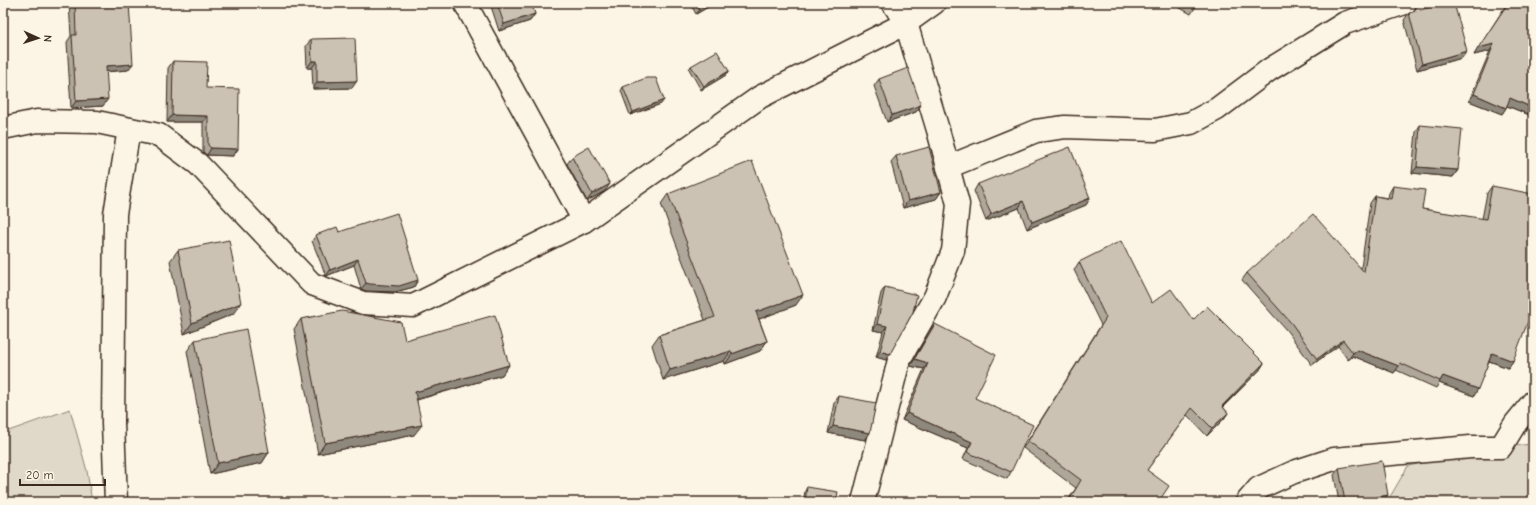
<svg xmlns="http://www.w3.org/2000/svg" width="1536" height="505" font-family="'Comic Neue',sans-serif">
	<rect width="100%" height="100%" fill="#fcf5e5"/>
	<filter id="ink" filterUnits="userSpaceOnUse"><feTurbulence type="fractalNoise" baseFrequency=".025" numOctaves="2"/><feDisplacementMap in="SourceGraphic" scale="8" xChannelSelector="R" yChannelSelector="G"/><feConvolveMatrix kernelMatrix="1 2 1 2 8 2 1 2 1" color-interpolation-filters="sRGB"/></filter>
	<g filter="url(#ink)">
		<!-- green -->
		<g fill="#e0d8c8" stroke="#8e8173">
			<polygon points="70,409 87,471 92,502 3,502 3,433"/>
			<polygon points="1533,444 1533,502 1387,502 1408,466 1501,447"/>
		</g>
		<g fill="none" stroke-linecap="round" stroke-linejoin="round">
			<defs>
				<g id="street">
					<polyline points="465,3 584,221"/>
					<polyline points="3,128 37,121 97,122 159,135 198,164 312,284 363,303 413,306 584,221 760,97 906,23 934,3"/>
					<polyline points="948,167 1036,131 1065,127 1155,130 1191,123 1217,109 1269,70 1345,23 1405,3"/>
					<polyline points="116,502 113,423 115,214 129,129"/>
					<polyline points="863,502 899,360 935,297 953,251 958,204 938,130 906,23 893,3"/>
					<polyline points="1247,502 1259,488 1294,472 1334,459 1471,447 1501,447 1515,424 1533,402"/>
				</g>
			</defs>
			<!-- street casing -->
			<use href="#street" stroke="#3b2a1e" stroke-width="25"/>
			<!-- street -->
			<use href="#street" stroke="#fcf5e5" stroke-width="22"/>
		</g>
		<!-- wall -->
		<g fill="#afa79a" stroke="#3b2a1e">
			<polygon points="69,3 129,3 128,70 106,72 103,106 71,108 67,42 71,36"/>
			<polygon points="490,3 531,3 535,14 530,21 499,31"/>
			<polygon points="690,3 715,3 696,14"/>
			<polygon points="1171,3 1198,3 1191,14"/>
			<polygon points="1502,3 1533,3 1533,114 1532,116 1507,106 1502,114 1469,101 1490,51 1474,55 1506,5"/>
			<polygon points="1409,13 1462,58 1417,70 1404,20"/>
			<polygon points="311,39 352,88 313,89 312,68 307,68 306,46"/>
			<polygon points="173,61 206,88 238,149 233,156 207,155 203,152 203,122 167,122 168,68"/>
			<polygon points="691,66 729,71 726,75 701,90 689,69"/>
			<polygon points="879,79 921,105 916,112 887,122 874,86"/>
			<polygon points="623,87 661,104 630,115 621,91"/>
			<polygon points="1420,125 1458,170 1453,177 1412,173 1416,132"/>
			<polygon points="896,156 941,192 936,199 903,208 891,162"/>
			<polygon points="572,157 605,191 587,201 567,164"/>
			<polygon points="978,184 1090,198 1086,205 1027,229 1019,208 986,221 974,191"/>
			<polygon points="1393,186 1422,209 1482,219 1487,193 1492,186 1513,361 1508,368 1489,361 1474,396 1439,383 1436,388 1396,370 1394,373 1353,356 1348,360 1338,346 1312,365 1287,331 1242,280 1247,273 1361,268 1370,203 1375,196 1388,198 1389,193"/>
			<polygon points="668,194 796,305 759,319 767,341 760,351 725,364 724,361 663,380 652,345 659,335 705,320 661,204"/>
			<polygon points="339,232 414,287 395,292 366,291 361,289 354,265 326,276 312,241 316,235"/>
			<polygon points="178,250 233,314 184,334 170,261"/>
			<polygon points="1079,262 1152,303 1193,320 1264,363 1259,371 1223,407 1228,413 1223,420 1207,436 1187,415 1147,470 1159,501 1161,502 1067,502 1076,488 1023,448 1101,325 1074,270"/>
			<polygon points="885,287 890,354 886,360 876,357 883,332 873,330 881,293"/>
			<polygon points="301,319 405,340 509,365 502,375 417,400 414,435 318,454 294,329"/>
			<polygon points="935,324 975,398 1011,472 1007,479 963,459 968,448 902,420 924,369 910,366 911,365 930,330"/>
			<polygon points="195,340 269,452 262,463 210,474 187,351"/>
			<polygon points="839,396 865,440 828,433 834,403"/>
			<polygon points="1339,468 1388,495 1383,502 1339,502 1334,475"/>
			<polygon points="807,487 836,502 803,502 805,491"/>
		</g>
		<!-- shaded-wall -->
		<g fill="#8f887d" stroke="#3b2a1e">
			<polygon points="711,3 715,3 696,14 699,10"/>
			<polygon points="535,14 530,21 499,31 504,24"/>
			<polygon points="1494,44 1490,51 1474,55 1478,48"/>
			<polygon points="1467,51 1462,58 1417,70 1422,64"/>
			<polygon points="312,61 317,61 312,68 307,68"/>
			<polygon points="133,64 128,70 101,72 106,66"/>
			<polygon points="729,71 726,75 701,90 704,86"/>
			<polygon points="357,81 352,88 313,89 317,82"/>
			<polygon points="1474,94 1506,108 1502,114 1469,101"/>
			<polygon points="1510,98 1533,108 1533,114 1532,116 1505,105"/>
			<polygon points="108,99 103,106 71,108 76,101"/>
			<polygon points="664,100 661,104 630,115 633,112"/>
			<polygon points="921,105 916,112 887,122 892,115"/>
			<polygon points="172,115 208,116 203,122 167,122"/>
			<polygon points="211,148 238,149 233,156 207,155"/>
			<polygon points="1417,167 1458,170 1453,177 1412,173"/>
			<polygon points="610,184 605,191 587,201 592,194"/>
			<polygon points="941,192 936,199 903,208 908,201"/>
			<polygon points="1090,198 1086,205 1027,229 1032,222"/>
			<polygon points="1023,201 1019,208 986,221 991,214"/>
			<polygon points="358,259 354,265 326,276 330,270"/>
			<polygon points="418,280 414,287 395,292 366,291 361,289 366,283"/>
			<polygon points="803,295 796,305 749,323 756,312"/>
			<polygon points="241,303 233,314 184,334 192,323"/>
			<polygon points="877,324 887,326 883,332 873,330"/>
			<polygon points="1343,340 1338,346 1312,365 1317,359"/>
			<polygon points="767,341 760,351 725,364 732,354"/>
			<polygon points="1357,350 1399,366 1394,373 1353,356 1348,360 1353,353"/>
			<polygon points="731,351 724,361 663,380 670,370"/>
			<polygon points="880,351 890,354 886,360 876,357"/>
			<polygon points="1492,353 1513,361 1508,368 1487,360"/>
			<polygon points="915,359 928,363 924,369 910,366"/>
			<polygon points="1264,363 1259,371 1216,413 1222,406"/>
			<polygon points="509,365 502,375 408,402 415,392"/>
			<polygon points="1443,376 1478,389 1474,396 1439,383"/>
			<polygon points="907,413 972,442 968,448 902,420"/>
			<polygon points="1228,413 1223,420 1207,436 1212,428"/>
			<polygon points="422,425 414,435 318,454 325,443"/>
			<polygon points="833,426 870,433 865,440 828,433"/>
			<polygon points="269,452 262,463 210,474 218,463"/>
			<polygon points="1388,495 1383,502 1351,502"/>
		</g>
		<!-- building -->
		<g fill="#ccc2b3" stroke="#3b2a1e">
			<polygon points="75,3 129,3 133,64 106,66 108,99 76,101 72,35 76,35"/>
			<polygon points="497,3 531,3 535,14 504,24"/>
			<polygon points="695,3 711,3 699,10"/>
			<polygon points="1188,3 1198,3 1196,7"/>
			<polygon points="1446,3 1454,3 1467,51 1422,64 1409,13"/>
			<polygon points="1508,3 1533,3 1533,108 1510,98 1506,108 1474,94 1494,44 1478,48"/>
			<polygon points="355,38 357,81 317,82 317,61 312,61 311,39"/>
			<polygon points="717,51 729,71 704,86 691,66"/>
			<polygon points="173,61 207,62 206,88 239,89 238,149 211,148 208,145 208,116 172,115"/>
			<polygon points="908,68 921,105 892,115 879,79"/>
			<polygon points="646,78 656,78 664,100 633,112 623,87"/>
			<polygon points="1420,125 1462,129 1458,170 1417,167"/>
			<polygon points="589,147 610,184 592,194 572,157"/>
			<polygon points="929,147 941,192 908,201 896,156"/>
			<polygon points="1070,147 1090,198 1032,222 1023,201 991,214 978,184"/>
			<polygon points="752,161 803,295 756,312 767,341 732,354 731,351 670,370 659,335 715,317 668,194"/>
			<polygon points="1393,186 1425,190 1422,209 1486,219 1492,186 1533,194 1533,308 1513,361 1492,353 1478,389 1443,376 1440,381 1400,363 1399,366 1357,350 1353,353 1343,340 1317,359 1292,324 1247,273 1313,214 1364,272 1375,196 1391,199"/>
			<polygon points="397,213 418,280 399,286 370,284 366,283 358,259 330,270 316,235 337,227 339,232"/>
			<polygon points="229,240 241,303 192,323 178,250"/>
			<polygon points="1121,241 1152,303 1171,289 1193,320 1207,306 1264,363 1222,406 1228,413 1212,428 1192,408 1147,470 1169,486 1159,501 1161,502 1068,502 1081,480 1028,441 1106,318 1079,262"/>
			<polygon points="885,287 917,295 913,312 890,354 880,351 887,326 877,324"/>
			<polygon points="342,311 401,322 405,340 495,315 509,365 415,392 422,425 325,443 301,319"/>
			<polygon points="935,324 996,355 975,398 1033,425 1011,472 967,452 972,442 907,413 928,363 915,359 915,358"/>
			<polygon points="246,329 269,452 218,463 195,340"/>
			<polygon points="839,396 876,403 870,433 833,426"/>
			<polygon points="1382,461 1388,495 1351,502 1345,502 1339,468"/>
			<polygon points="807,487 838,492 836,502 805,502"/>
		</g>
	</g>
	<!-- margin -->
	<rect width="1536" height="505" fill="none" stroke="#fcf5e5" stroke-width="16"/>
	<rect x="8" y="8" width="1520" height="489" fill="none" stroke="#3b2a1e" stroke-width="1.5" filter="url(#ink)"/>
	<!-- north arrow -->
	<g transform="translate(38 38) rotate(93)" stroke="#fcf5e5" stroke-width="3" paint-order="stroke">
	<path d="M0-3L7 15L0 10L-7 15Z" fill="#3b2a1e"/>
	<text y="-6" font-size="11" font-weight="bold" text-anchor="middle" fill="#3b2a1e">N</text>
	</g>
	<!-- scale -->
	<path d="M20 479v6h85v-6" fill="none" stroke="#3b2a1e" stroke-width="2"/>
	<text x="26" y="479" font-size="12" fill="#3b2a1e" stroke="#fcf5e5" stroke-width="3" paint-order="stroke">20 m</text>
</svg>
